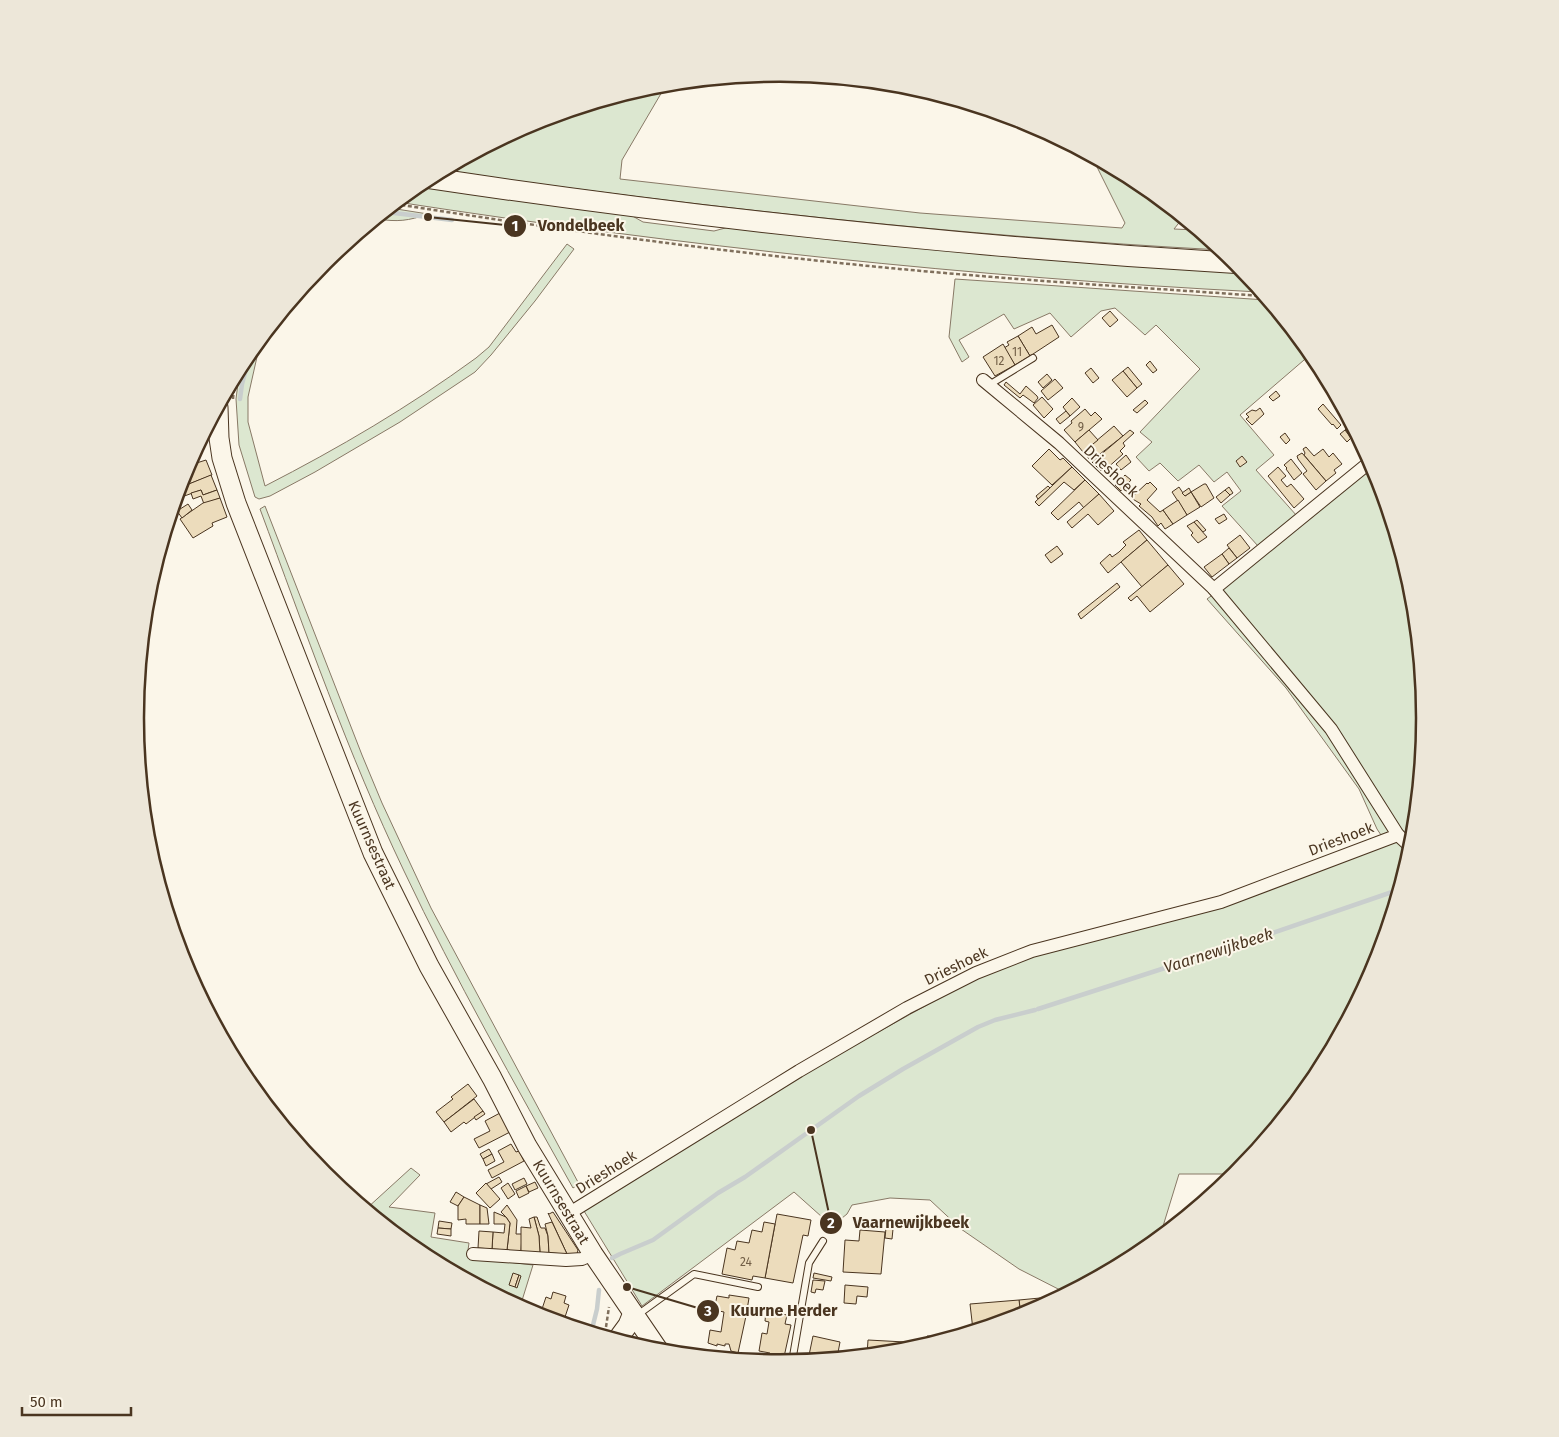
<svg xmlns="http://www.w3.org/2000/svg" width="1559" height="1437" font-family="'Fira Sans',sans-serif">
	<rect width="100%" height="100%" fill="#fbf6e9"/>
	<!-- green -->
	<g fill="#dce7d0" stroke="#887966">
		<path d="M 666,85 L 622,160 L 620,179 L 920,213 L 1122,228 L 1125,223 L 1093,159 L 1138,183 L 1182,219 L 1174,229 L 1196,230 L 1221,250 C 960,236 701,207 443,171 L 533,123 L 654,86 Z"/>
		<path d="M 418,185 L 629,214 L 643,222 L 714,231 L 729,227 L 1242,270 L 1259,292 C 971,277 683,246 397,202 Z"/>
		<path d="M 390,208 L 428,214 C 408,221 398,222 377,219 Z"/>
		<path d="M 567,244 L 574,249 L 535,301 L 491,355 L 475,372 L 400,422 L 315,472 L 270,496 L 259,499 L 255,497 L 239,445 L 236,399 L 240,367 L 261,339 L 248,397 L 248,422 L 265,486 C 339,448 409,407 476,358 L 489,347 Z"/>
		<polygon points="955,279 1266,300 1311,354 1240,415 1274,455 1256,470 1297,516 1258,546 1222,506 1241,491 1227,472 1214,482 1199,465 1178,481 1160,463 1149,471 1136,457 1152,442 1140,432 1200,369 1156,325 1145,335 1115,308 1101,311 1071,337 1050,313 1014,329 1004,314 959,340 969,357 962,362 949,337"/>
		<polygon points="1372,466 1412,593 1424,719 1412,845 1375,966 1315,1077 1236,1174 1179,1174 1160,1236 1137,1255 1066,1293 1019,1269 961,1229 930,1200 890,1198 852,1205 847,1214 837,1222 822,1217 794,1192 642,1306 584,1211 817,1066 979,976 1015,962 1387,844 1377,829 1359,789 1286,688 1207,599 1237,577"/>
		<path d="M 265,506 L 362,755 L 382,803 L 431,908 L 579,1184 L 573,1188 C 515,1084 455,979 404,871 C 348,754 305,630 260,509 Z"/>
		<polygon points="411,1168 420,1175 389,1207 435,1213 431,1237 469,1243 467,1257 533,1265 520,1307 421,1254 366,1209"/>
	</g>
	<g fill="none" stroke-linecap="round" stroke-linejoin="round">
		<!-- stream -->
		<g stroke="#c9cecd" stroke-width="4.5">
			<polyline points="386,212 452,220"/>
			<polyline points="240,399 242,384 251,351"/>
			<polyline points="1412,839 1412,838"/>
			<polyline points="1403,849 1408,856"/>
			<polyline points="1038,1009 1267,935 1398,890"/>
			<polyline points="612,1258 620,1254 653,1240 718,1193 745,1177 859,1096 903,1069 978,1027 995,1020 1035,1010"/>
			<polyline points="592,1329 597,1309 599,1290"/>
		</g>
	</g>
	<!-- building -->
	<g fill="#ecdcbc" stroke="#4a3520">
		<polygon points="1110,311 1118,320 1110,327 1102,318"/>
		<polygon points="1052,325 1059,337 1030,356 1018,336 1032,327 1036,334"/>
		<polygon points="1018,336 1030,356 1015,365 1004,348 1009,345 1007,342"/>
		<polygon points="1003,344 1015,365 995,376 983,357"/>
		<polygon points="1150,361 1157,370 1153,373 1146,365"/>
		<polygon points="1128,367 1142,384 1137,388 1123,371"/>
		<polygon points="1091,368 1099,378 1093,383 1085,373"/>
		<polygon points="1123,371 1137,388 1127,397 1112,380"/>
		<polygon points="1047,374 1052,380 1043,388 1038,382"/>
		<polygon points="1055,379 1063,388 1048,400 1041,391"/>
		<polygon points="1006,382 1020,394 1026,386 1037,396 1038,398 1034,403 1023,395 1020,398 1004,385"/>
		<polygon points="1276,391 1280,396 1273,401 1269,397"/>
		<polygon points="1042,397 1053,409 1044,418 1033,405"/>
		<polygon points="1072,398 1080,407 1070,416 1063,407"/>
		<polygon points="1145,400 1148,403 1137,413 1133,410"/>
		<polygon points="1323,404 1341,425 1337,429 1333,424 1332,425 1318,409"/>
		<polygon points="1260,408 1264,414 1252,425 1246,419 1249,417 1246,414 1252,410 1256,411"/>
		<polygon points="1085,409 1091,416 1095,412 1102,419 1075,442 1064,430 1072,423 1071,421"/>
		<polygon points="1066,411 1070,416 1060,424 1056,419"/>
		<polygon points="1350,425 1366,454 1365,455 1345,430"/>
		<polygon points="1114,426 1123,436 1091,461 1083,452"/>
		<polygon points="1089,430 1098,440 1083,452 1075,442"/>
		<polygon points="1130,430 1134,433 1123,443 1125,446 1120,451 1123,454 1105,470 1103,468 1101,471 1092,462"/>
		<polygon points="1345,430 1351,438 1347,442 1340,434"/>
		<polygon points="1285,433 1290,440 1286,444 1280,437"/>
		<polygon points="1306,447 1314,456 1323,449 1329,457 1333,453 1342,464 1334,470 1336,473 1326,481 1304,455 1305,453 1303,449"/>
		<polygon points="1049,449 1060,460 1063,458 1072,467 1052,485 1032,466"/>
		<polygon points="1302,453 1326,481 1316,490 1303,474 1307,471 1298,459 1297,456"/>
		<polygon points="1126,455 1131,462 1121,470 1116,464"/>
		<polygon points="1242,456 1247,462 1240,467 1236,461"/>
		<polygon points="1291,459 1302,473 1294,480 1286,469 1287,468 1284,465"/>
		<polygon points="206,460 212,475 179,488 183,474 186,473 185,470 187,466"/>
		<polygon points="1072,467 1085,480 1074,490 1064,482 1039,506 1035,502"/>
		<polygon points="1278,467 1286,476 1281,480 1287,487 1291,484 1304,499 1294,508 1268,476"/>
		<polygon points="211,475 217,490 203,495 201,490 176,499 179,488"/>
		<polygon points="1125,475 1131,480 1121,491 1115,485"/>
		<polygon points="1085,480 1099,494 1084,508 1079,502 1058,520 1051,513"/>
		<polygon points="1150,482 1157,489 1147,500 1160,512 1163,510 1173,524 1165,529 1161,523 1158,526 1152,517 1139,506 1141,504 1131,498 1147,483 1148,484"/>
		<polygon points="1204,484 1206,484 1214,498 1201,507 1191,492"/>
		<polygon points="1048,486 1050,488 1038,499 1036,496"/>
		<polygon points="1179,487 1185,496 1191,492 1200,507 1187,515 1172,492"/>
		<polygon points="1229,487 1233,493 1230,495 1225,490"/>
		<polygon points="1189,488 1191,492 1185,496 1182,493"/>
		<polygon points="201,490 203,495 217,490 220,498 204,504 201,496 193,499 191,493"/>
		<polygon points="1225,490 1230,495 1221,503 1216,497"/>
		<polygon points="1099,494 1114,511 1098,525 1088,514 1072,528 1067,522"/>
		<polygon points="220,498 227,517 212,523 213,526 193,538 180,519 203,503"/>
		<polygon points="1178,500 1187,515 1173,524 1163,510"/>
		<polygon points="188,504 192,510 182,518 177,511"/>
		<polygon points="1224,514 1227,519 1219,524 1215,519"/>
		<polygon points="1197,520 1206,530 1203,532 1194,522"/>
		<polygon points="1194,522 1207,537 1198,543 1191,535 1193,533 1187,526"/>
		<polygon points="1139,530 1147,540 1108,573 1100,563 1110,554 1112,557 1119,552 1126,545 1123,542"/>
		<polygon points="1240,535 1250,548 1237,558 1227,545"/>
		<polygon points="1147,540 1168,565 1142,587 1121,562"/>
		<polygon points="1057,546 1063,554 1051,563 1045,555"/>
		<polygon points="1229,548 1237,558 1229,564 1222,554"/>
		<polygon points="1222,554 1229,564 1212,577 1204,567"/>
		<polygon points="1168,565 1184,584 1150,612 1137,596 1131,601 1128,598"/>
		<polygon points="1117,583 1120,587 1081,619 1078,614"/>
		<polygon points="468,1084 477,1096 444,1122 436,1112 453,1099 451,1097"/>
		<polygon points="474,1099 483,1111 466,1124 464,1122 451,1132 444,1122"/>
		<polygon points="483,1111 485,1114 476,1120 474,1117"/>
		<polygon points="500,1113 510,1132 479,1148 474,1139 490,1131 485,1121"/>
		<polygon points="511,1144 516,1152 519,1151 524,1161 492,1178 488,1170 504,1162 498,1151"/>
		<polygon points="489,1149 492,1154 483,1159 480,1154"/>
		<polygon points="492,1154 495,1161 486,1166 483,1159"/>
		<polygon points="499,1177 502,1182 491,1189 486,1184"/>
		<polygon points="524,1178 527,1184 515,1190 512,1184"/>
		<polygon points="535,1182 538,1188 529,1192 526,1186"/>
		<polygon points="486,1183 500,1199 490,1208 476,1193"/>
		<polygon points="508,1183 515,1194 508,1199 501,1188"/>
		<polygon points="526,1186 529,1193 519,1198 516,1191"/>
		<polygon points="456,1192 464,1197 458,1206 450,1202"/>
		<polygon points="464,1197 480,1205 480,1224 466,1224 466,1219 458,1220 458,1206"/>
		<polygon points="480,1205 487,1208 489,1224 480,1224"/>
		<polygon points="507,1205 517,1220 516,1234 522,1234 521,1252 507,1250 510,1223 506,1217 501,1212"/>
		<polygon points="494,1212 506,1217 510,1223 507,1250 492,1249 493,1232 504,1233 505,1224 494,1224"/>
		<polygon points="553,1212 578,1250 577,1254 567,1254 548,1213 549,1214"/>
		<polygon points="777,1214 811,1220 808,1236 803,1235 793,1283 765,1278"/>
		<polygon points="534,1217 537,1217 540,1226 541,1228 545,1228 548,1236 549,1253 540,1253 539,1236"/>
		<polygon points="534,1217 539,1236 540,1253 521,1252 521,1227 531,1228 529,1219"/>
		<polygon points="439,1221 452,1223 451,1229 438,1228"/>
		<polygon points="552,1222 567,1254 549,1253 548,1236 545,1224"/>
		<polygon points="764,1222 775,1224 765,1278 753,1276 752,1280 722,1274 727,1248 735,1250 737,1241 749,1243 752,1230 762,1232"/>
		<polygon points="438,1228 451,1229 451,1236 437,1234"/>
		<polygon points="886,1228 893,1229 892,1239 885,1238"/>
		<polygon points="860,1230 885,1232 881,1274 843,1272 845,1240 859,1241"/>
		<polygon points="479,1231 493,1232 492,1249 478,1248"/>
		<polygon points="513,1273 519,1275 515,1287 509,1285"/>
		<polygon points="814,1273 832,1277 831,1281 813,1278"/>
		<polygon points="519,1275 521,1276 517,1288 515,1287"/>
		<polygon points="813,1280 825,1281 823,1290 816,1289 815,1293 811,1292"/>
		<polygon points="845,1285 868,1287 867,1297 857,1296 856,1304 844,1303"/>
		<polygon points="553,1292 566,1296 564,1303 569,1305 563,1323 540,1315 546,1297 551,1299"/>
		<polygon points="729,1295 749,1298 747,1310 744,1310 743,1316 746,1316 738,1353 731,1351 729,1344 725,1344 725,1346 717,1344 717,1346 708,1343 710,1330 721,1332 724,1312 714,1310 717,1296 729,1298"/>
		<polygon points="1040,1298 1041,1306 1021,1316 1019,1300"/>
		<polygon points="1019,1300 1021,1316 973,1330 970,1304"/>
		<polygon points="766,1311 787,1315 785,1324 791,1325 784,1357 771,1355 771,1356 769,1356 770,1353 759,1351 762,1333 767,1334 769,1322 765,1321"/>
		<polygon points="813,1336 840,1342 837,1358 808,1360"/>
		<polygon points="927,1336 952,1337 927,1344"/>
		<polygon points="868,1340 905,1342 904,1351 867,1355"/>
	</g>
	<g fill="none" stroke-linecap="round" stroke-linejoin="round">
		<defs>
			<g id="lane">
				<polyline points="989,385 1033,358"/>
				<polyline points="636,1316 694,1274 758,1287"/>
				<polyline points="792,1362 809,1263 823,1241"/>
			</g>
			<g id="street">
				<polyline points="1214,589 1370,462"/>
				<polyline points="1398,835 1411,847"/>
				<polyline points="568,1214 799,1071 907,1008 976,973 1032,951 1221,902 1398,835 1331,729 1214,589 1059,443 983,380"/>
				<polyline points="473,1254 566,1260 582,1259 593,1254"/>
			</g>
			<g id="secondary">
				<polyline points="218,407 219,438 222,458 236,503 373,853 429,966 492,1078 527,1146 593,1254 659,1351"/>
				<polyline points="617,1340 628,1325 633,1313"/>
			</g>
			<path id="primary" d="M 429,178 C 696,218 966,247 1236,263"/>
		</defs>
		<!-- lane casing -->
		<use href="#lane" stroke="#4a3520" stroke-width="8"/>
		<!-- street casing -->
		<use href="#street" stroke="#4a3520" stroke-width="14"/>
		<!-- secondary casing -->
		<use href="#secondary" stroke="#4a3520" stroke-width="21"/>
		<!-- primary casing -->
		<use href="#primary" stroke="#4a3520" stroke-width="22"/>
		<!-- path -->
		<g stroke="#7f6f5c" stroke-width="2.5" stroke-dasharray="4 2.5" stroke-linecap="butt">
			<path d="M 395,204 C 536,226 678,246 821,261 C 968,277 1115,286 1262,296"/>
			<polyline points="233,399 235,376"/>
			<polyline points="606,1327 609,1307"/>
		</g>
		<!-- lane -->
		<use href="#lane" stroke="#fbf6e9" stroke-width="6"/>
		<!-- street -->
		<use href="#street" stroke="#fbf6e9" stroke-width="12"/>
		<!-- secondary -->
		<use href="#secondary" stroke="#fbf6e9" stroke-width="19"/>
		<!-- primary -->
		<use href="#primary" stroke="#fbf6e9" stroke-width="20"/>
	</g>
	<g text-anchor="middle" stroke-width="4" stroke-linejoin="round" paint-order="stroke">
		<!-- number labels -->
		<g font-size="12" fill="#725f47">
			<text x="1017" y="356">11</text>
			<text x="999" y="365">12</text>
			<text x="1081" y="431">9</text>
			<text x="746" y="1266">24</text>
		</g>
		<!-- street labels -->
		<g font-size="15" fill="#4a3520" stroke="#fbf6e9">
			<text transform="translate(1111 471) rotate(43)" y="5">Drieshoek</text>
			<text transform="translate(1341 839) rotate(-21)" y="5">Drieshoek</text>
			<text transform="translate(372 845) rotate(66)" y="5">Kuurnsestraat</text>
			<text transform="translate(956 966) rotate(-26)" y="5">Drieshoek</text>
			<text transform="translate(606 1172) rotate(-32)" y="5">Drieshoek</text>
			<text transform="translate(561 1202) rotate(59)" y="5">Kuurnsestraat</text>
		</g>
		<!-- water labels -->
		<g font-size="16" font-style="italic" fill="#4a3520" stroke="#fbf6e9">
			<text transform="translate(1218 950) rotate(-18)" y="6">Vaarnewijkbeek</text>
		</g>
	</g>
	<!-- crop -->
	<path d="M0 0H1559V1437H0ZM144 718a636 636 0 1 1 1272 0a636 636 0 1 1-1272 0Z" fill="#ede7d9" fill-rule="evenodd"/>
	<path fill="none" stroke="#4a3520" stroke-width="2.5" d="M144 718a636 636 0 1 1 1272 0a636 636 0 1 1-1272 0Z"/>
	<!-- callouts -->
	<path fill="none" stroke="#4a3520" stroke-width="2" d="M428 217L515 226M811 1130L831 1223M627 1287L708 1311"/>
	<g fill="#4a3520" stroke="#fbf6e9" stroke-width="2">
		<circle cx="428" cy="217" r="5"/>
		<circle cx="811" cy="1130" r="5"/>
		<circle cx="627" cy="1287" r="5"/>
		<circle cx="515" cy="226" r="12"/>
		<circle cx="831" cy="1223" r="12"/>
		<circle cx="708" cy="1311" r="12"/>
	</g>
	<g font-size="15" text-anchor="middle" font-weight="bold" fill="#fff">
		<text x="515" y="231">1</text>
		<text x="831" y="1228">2</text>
		<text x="708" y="1316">3</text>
	</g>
	<g font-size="16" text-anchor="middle" font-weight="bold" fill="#4a3520" stroke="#fbf6e9" stroke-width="4" stroke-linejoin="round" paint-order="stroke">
		<text x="581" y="231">Vondelbeek</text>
		<text x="911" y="1228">Vaarnewijkbeek</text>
		<text x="784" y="1316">Kuurne Herder</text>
	</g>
	<!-- scale -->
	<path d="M22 1407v8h109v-8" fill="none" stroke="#4a3520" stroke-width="2.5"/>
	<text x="30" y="1407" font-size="15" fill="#4a3520" stroke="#fbf6e9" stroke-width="4" paint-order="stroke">50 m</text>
</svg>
